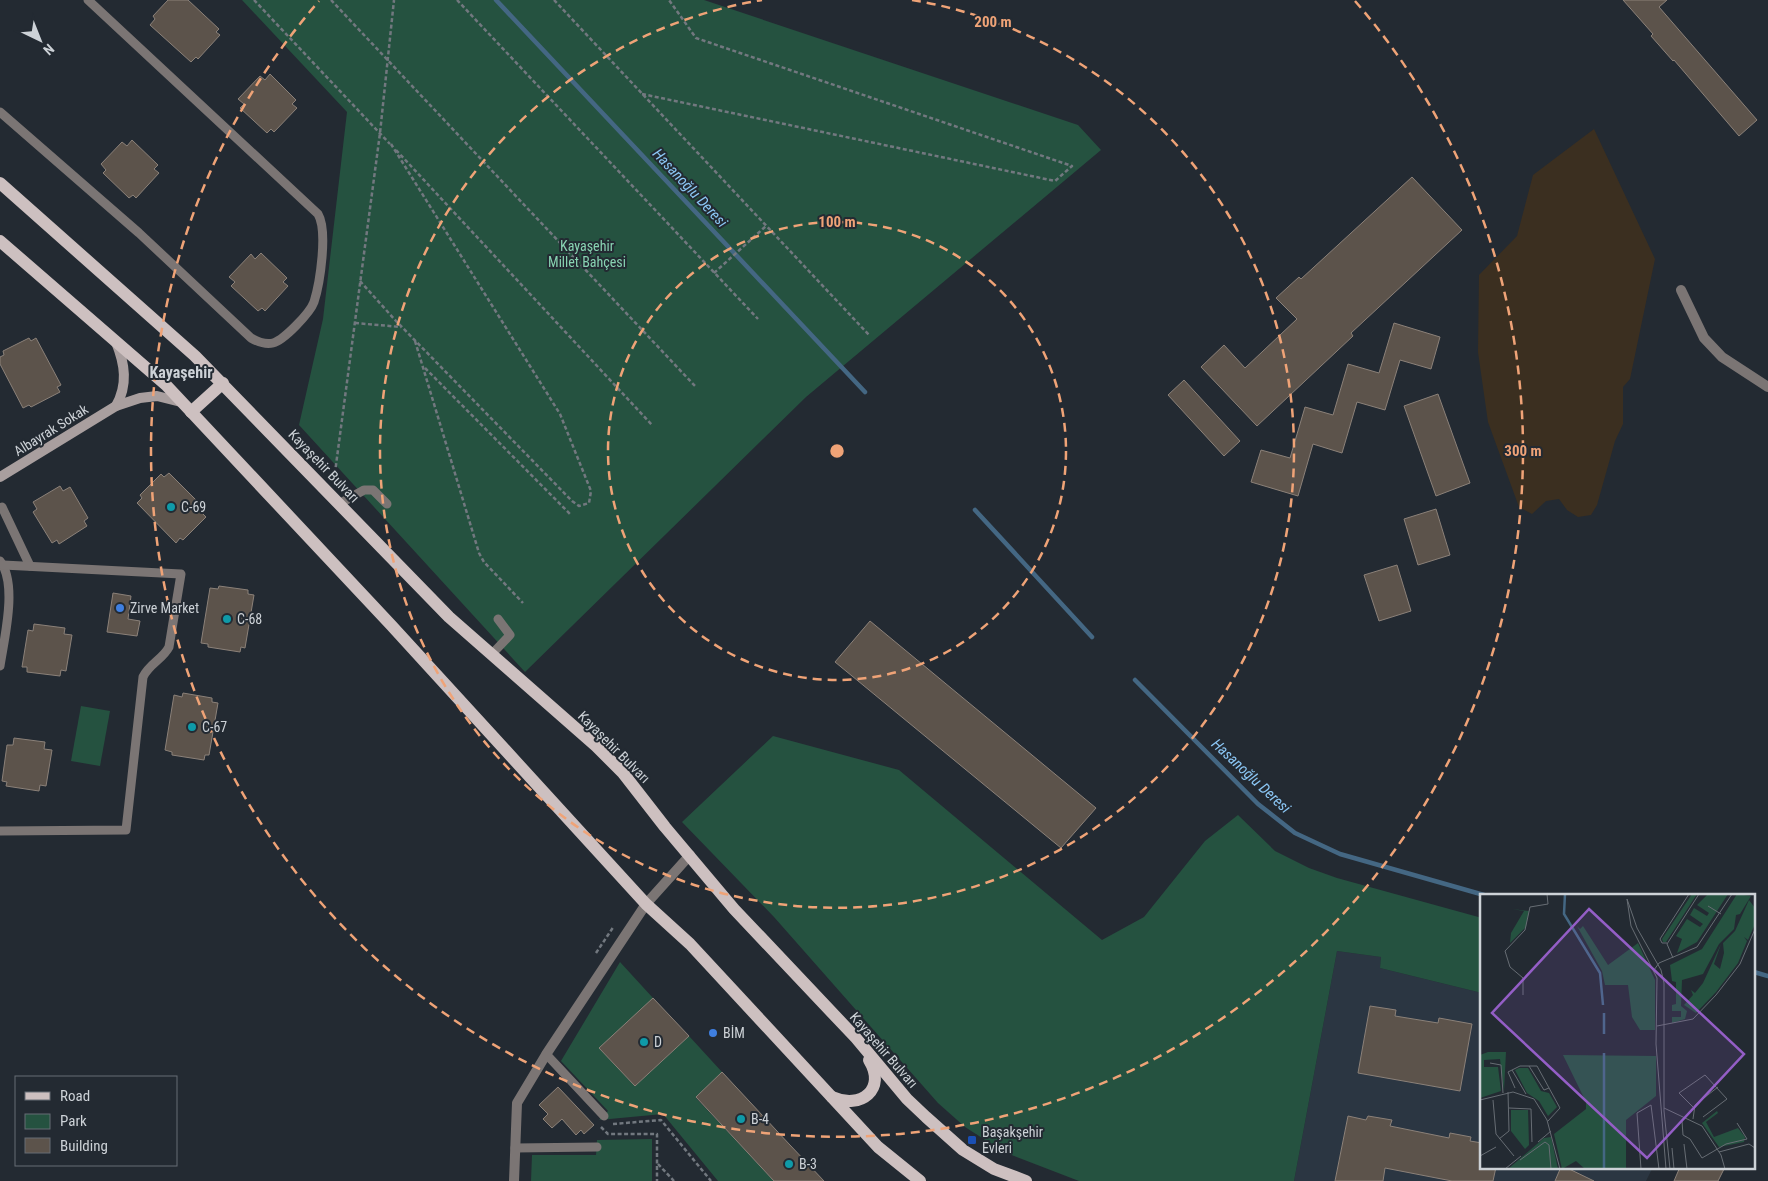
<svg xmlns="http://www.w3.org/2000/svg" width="1768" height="1181" font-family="'Roboto Condensed',sans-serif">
	<rect width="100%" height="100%" fill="#232a32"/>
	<!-- industrial -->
	<polygon fill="#3b2f20" points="1594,129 1655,259 1630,379 1623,387 1623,424 1615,441 1597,505 1591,515 1578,517 1567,510 1559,499 1546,501 1532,514 1519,507 1488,422 1478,352 1479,275 1517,236 1533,175"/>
	<!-- built -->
	<polygon fill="#2b3642" points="1337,951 1381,957 1380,968 1482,993 1482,1167 1653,1167 1646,1181 1294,1181"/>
	<!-- green -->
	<g fill="#255240">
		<polygon points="242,0 704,0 1078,125 1101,150 806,397 525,672 299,425 323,319 347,112"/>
		<polygon points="81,706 110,711 100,766 71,761"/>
		<polygon points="773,736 899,770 1102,940 1144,917 1205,841 1238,815 1275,851 1309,868 1337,878 1482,918 1482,993 1380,968 1381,957 1337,951 1294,1181 1079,1181 1004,1152 965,1127 938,1103 774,917 682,822"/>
		<polygon points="620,962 653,998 600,1049 635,1086 689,1036 722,1072 696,1098 774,1181 718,1181 663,1114 599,1120 608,1111 561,1061"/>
		<polygon points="652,1139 652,1181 531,1181 532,1155 596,1155 597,1140"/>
	</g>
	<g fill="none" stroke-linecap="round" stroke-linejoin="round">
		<!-- stream -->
		<g stroke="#446783" stroke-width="4.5">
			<polyline points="496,0 865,392"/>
			<polyline points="975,510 1092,637"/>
			<polyline points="1135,680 1258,804 1295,833 1340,854 1484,895"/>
			<polyline points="1754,972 1768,976"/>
		</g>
	</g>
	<!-- building -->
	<g fill="#5c534b" stroke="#8b8179">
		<polygon points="168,0 188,0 219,29 216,32 220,35 198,59 196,57 191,62 150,25 155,19 153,16"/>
		<polygon points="1623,0 1667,0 1659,7 1757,120 1739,136 1674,60 1673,61 1651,36 1653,34"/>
		<polygon points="270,74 296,100 292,104 297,108 274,132 271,129 267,133 240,108 244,104 238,99 260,76 265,80"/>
		<polygon points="132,140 158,165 154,169 159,173 136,198 133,195 129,198 103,173 106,170 101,164 122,142 127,146"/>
		<polygon points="1412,177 1462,230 1351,333 1353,336 1257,426 1201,367 1224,345 1245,368 1297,319 1276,298 1299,277 1301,279"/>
		<polygon points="261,253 287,278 283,282 288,286 265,311 262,308 258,311 231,286 235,282 229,277 251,254 255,259"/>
		<polygon points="1394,323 1440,337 1431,369 1400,360 1385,410 1357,402 1342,453 1313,444 1298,496 1251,482 1261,450 1290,458 1305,407 1333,415 1348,364 1379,373"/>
		<polygon points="29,338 31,341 36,338 61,385 57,387 60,392 31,407 29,405 23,408 0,364 0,357 4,355 3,351"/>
		<polygon points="1184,380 1240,441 1224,456 1168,395"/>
		<polygon points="1438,394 1470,483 1436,496 1404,406"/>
		<polygon points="169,473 206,510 202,513 206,517 183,540 180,538 176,543 137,503 142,498 140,495 161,474 164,477"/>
		<polygon points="60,486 63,491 70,487 88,518 84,521 87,526 59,544 57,540 52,543 33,512 37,509 33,502"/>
		<polygon points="1436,509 1450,555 1418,565 1404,519"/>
		<polygon points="1397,565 1411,611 1379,621 1364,575"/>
		<polygon points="219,586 248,590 248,594 254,595 245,648 241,647 240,652 208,647 208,644 201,643 210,588 218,589"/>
		<polygon points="113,593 131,596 128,619 140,621 137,636 107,632"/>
		<polygon points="870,621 1096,808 1061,848 835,662"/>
		<polygon points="34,624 65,628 64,634 72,635 66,671 61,670 60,676 27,672 27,667 22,667 28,630 33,631"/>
		<polygon points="183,693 212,698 212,702 218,703 209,755 205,755 204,760 172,755 172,752 165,750 174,695 182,697"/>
		<polygon points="14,738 45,742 44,749 52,750 46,786 40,785 39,791 6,786 7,782 2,781 7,745 13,745"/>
		<polygon points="653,998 689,1036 635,1086 599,1048"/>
		<polygon points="1370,1006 1396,1010 1395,1016 1438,1023 1439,1018 1472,1024 1460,1091 1358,1073"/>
		<polygon points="722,1072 790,1145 824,1181 774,1181 696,1097"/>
		<polygon points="558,1087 594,1125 584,1134 581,1130 576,1135 562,1119 552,1128 543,1119 548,1114 539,1105"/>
		<polygon points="1348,1116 1366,1120 1368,1116 1392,1120 1390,1126 1449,1138 1450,1133 1471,1137 1470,1141 1482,1143 1482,1167 1496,1167 1493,1181 1452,1181 1385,1168 1383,1181 1335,1181"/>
		<polygon points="1561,1167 1565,1167 1594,1181 1555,1181"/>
		<polygon points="1680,1167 1725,1167 1718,1181 1674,1181"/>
	</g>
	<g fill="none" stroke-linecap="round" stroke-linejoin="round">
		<!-- path -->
		<g stroke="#72787f" stroke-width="2.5" stroke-dasharray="4 2.5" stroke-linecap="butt">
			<polyline points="254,0 390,144"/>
			<polyline points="331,0 695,386"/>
			<polyline points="457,0 758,319"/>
			<polyline points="554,0 869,335"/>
			<polyline points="642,94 1055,181 1072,166 696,38 669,0"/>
			<polyline points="396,150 652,425"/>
			<polyline points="714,273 766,226"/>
			<polyline points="360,281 396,321 572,501 579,506 589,503 591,491 560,414 391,144"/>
			<polyline points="355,323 401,327"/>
			<polyline points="415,341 479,553 484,562 523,603"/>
			<polyline points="425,368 570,514"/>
			<polyline points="334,480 380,133 394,0"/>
			<polyline points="596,953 614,926"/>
			<polyline points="613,1124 661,1120 711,1181"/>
			<polyline points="601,1127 608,1134 657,1134 657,1181"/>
			<polyline points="658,1164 674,1181"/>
		</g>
		<!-- lane -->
		<g stroke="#7b7574" stroke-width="9">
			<path d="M 0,112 L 139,233 L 251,338 C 258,342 265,345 273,343 C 284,340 310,313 314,302 C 320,283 328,231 318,214 L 88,0"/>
			<polyline points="339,504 364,490 373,490 387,504"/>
			<polyline points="2,507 30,566"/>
			<polyline points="491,655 510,635 498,619"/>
			<path d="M 0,666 C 4,639 18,584 0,561"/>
			<path d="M 0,831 L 126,830 L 143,677 C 149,664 163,659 169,647 L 181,574 L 3,565"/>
			<polyline points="546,1054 604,1116"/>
			<polyline points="515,1148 597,1147"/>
		</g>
		<!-- street -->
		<g stroke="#7b7574" stroke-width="10">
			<polyline points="1681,290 1704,338 1722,357 1768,387"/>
			<polyline points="514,1181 517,1103 547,1053 646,904 690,855"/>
		</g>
		<!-- secondary -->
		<g stroke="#a99f9f" stroke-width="10">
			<path d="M 116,342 C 125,364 128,385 116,406"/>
			<polyline points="0,477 116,406 140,398 157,396 181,402"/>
		</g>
		<!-- primary -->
		<g stroke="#cdc0c0" stroke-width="12">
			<polyline points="0,183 195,356 449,617 596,746 623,773 665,827 734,909 856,1038 907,1099 926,1117 963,1150 994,1169 1026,1181"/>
			<polyline points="0,241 166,385 391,625 646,904 690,944 878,1147 920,1181"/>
			<polyline points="191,412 223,383"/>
			<path d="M 832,1097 C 861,1110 887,1089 869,1060"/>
		</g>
	</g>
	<!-- distance rings -->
	<g fill="none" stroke="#efa377" stroke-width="2.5" stroke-dasharray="9 6">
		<circle cx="837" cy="451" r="229"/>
		<path d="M912 0A457 457 0 1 1 762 0"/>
		<path d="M1355 1A686 686 0 1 1 319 1"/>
	</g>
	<!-- markers -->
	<g fill="#0f9aa8" stroke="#232a32" stroke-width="2">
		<circle cx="171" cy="507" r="5"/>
		<circle cx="227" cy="619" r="5"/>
		<circle cx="192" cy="727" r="5"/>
		<circle cx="644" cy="1042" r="5"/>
		<circle cx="741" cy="1119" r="5"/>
		<circle cx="789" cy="1164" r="5"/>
	</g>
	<g fill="#3f7fe0" stroke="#232a32" stroke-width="2">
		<circle cx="120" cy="608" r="5"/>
		<circle cx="713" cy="1033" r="5"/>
	</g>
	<rect fill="#1a4fb4" stroke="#232a32" stroke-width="2" x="967" y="1135" width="10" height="10" rx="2.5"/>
	<g text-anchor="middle" stroke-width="4" stroke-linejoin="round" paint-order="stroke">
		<!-- park labels -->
		<g font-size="14" fill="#88d3b2" stroke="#232a32">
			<text x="587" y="251">Kayaşehir<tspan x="587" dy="16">Millet Bahçesi</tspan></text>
		</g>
		<!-- street labels -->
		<g font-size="14" fill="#cdd2d7" stroke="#232a32">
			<text transform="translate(51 430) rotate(-32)" y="5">Albayrak Sokak</text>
			<text transform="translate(324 466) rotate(46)" y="5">Kayaşehir Bulvarı</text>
			<text transform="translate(614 747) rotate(45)" y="5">Kayaşehir Bulvarı</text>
			<text transform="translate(884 1050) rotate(49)" y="5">Kayaşehir Bulvarı</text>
		</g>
		<!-- poi labels -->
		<g font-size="14" fill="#cdd2d7" stroke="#232a32" text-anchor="start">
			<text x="181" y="512">C-69</text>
			<text x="130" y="613">Zirve Market</text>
			<text x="237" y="624">C-68</text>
			<text x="202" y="732">C-67</text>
			<text x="723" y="1038">BİM</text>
			<text x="654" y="1047">D</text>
			<text x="751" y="1124">B-4</text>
			<text x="982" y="1137">Başakşehir<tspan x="982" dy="16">Evleri</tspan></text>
			<text x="799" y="1169">B-3</text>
		</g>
		<!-- water labels -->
		<g font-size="15" font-style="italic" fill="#8bc6f4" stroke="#232a32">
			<text transform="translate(690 188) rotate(47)" y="5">Hasanoğlu Deresi</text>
			<text transform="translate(1251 776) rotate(43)" y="5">Hasanoğlu Deresi</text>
		</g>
		<!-- quarter labels -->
		<g font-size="16" font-weight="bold" fill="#cdd2d7" stroke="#232a32">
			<text x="181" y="378">Kayaşehir</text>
		</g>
	</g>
	<!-- overview -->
	<g transform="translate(1480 894)">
		<rect width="275" height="275" fill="#232a32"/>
		<path d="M 212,0 L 217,0 L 186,48 L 183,48 L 182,45 ZM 228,0 L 248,0 L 217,48 L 197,59 L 202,45 L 196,42 L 207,25 L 220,33 L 223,30 L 210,21 L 214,14 L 227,22 L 229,19 L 217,11 ZM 257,0 L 271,2 L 260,20 L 256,21 L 254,35 L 239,50 L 223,80 L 202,86 L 201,112 L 207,117 L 205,125 L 192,129 L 192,123 L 201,123 L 201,117 L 192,117 L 192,111 L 196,110 L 196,88 L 192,87 L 190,71 L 222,55 ZM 269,6 L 275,14 L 275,30 L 268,46 L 264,43 L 267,47 L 258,69 L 236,98 L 216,119 L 204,111 L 213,101 L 211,96 L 215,99 L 223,89 L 241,50 L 234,70 L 240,75 L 244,59 L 243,49 L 255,37 ZM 32,15 L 49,17 L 46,33 L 30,49 L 31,39 L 44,17 ZM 97,32 L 100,35 L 103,32 L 128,71 L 158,49 L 175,86 L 175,136 L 160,136 L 152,123 L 148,91 L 125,91 L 122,77 ZM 8,158 L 26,158 L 24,197 L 20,165 L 4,166 L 4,173 L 18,173 L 21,197 L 0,204 L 0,161 ZM 83,161 L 176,162 L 176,202 L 146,226 L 146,275 L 105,275 L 96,267 L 82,275 L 74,240 L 106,215 L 106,208 ZM 39,174 L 48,174 L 61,197 L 69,199 L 77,213 L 68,222 L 59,207 L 47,199 L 35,176 ZM 31,216 L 48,216 L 49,251 L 45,255 L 31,237 ZM 237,217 L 238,219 L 226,228 L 234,243 L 258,234 L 265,243 L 264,248 L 239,253 L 222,229 ZM 71,243 L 78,275 L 28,275 L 64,244 Z" fill="#255240"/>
		<path fill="none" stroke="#446783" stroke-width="2.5" d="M 85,0 L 84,20 L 120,79 L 123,111M 124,140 L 124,119M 124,159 L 124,275"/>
		<path fill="none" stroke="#676d74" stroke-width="1" d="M 228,12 L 241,20M 187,49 L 182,49 L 180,45 L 209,0M 193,64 L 187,50 L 219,0M 174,76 L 179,69 L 217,53 L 252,0M 43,101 L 43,84 L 30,73 L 25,57 L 45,36 L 50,13 L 68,10 L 67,0M 177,132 L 213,125 L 236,101 L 260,70 L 275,35M 10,169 L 21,171 L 23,199M 49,172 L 64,196 L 69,194M 32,176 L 46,200M 35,194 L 28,178 L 40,172 L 57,172 L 80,214 L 68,227M 0,206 L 33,198 L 54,205 L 67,226 L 80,275M 13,206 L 16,240 L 34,262M 29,214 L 51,215 L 52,248M 184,214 L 222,232 L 241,261 L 245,275M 214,214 L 199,199 L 225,181 L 247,205 L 223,223M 213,225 L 215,211 L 238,193M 202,227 L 203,241 L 210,245 L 222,264 L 246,250 L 267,245 L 257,229M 19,245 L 29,237 L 28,198M 58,248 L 71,237M 204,250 L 207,275M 192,254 L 194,275M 239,258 L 269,250 L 275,254M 0,262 L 16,253M 40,266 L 65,248 L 69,251 L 71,275M 25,275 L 41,262M 161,275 L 157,219 L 171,211 L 179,275M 186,275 L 176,150 L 177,84 L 151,32 L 147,5 L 157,34 L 181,76 L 184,89 L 184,217 L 190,275"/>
		<path fill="#945ec6" fill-opacity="0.15" stroke="#945ec6" stroke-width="2.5" d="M 109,15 L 264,160 L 167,264 L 12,119 Z"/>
		<rect width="275" height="275" fill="none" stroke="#cdd2d7" stroke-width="2.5"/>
	</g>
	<circle cx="837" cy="451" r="8" fill="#efa377" stroke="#232a32" stroke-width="2.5"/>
	<g font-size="15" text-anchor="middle" font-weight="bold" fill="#efa377" stroke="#232a32" stroke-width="4" stroke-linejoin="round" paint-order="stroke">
		<text x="993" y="27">200 m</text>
		<text x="837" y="227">100 m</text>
		<text x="1523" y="456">300 m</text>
	</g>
	<!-- legend -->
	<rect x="15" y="1076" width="162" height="90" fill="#232a32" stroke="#676d74"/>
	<rect x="25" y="1092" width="25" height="8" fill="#cdc0c0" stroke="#676d74"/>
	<text x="60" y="1101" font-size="15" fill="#cdd2d7">Road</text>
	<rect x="25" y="1114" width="25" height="15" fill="#255240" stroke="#676d74"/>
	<text x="60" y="1126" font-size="15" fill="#cdd2d7">Park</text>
	<rect x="25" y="1138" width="25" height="15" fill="#5c534b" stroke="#676d74"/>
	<text x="60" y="1151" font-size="15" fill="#cdd2d7">Building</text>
	<!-- north arrow -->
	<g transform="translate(40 40) rotate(137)" stroke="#232a32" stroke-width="4" paint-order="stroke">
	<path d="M0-4L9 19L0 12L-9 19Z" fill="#cdd2d7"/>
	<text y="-8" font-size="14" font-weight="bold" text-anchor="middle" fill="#cdd2d7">N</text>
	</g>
</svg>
